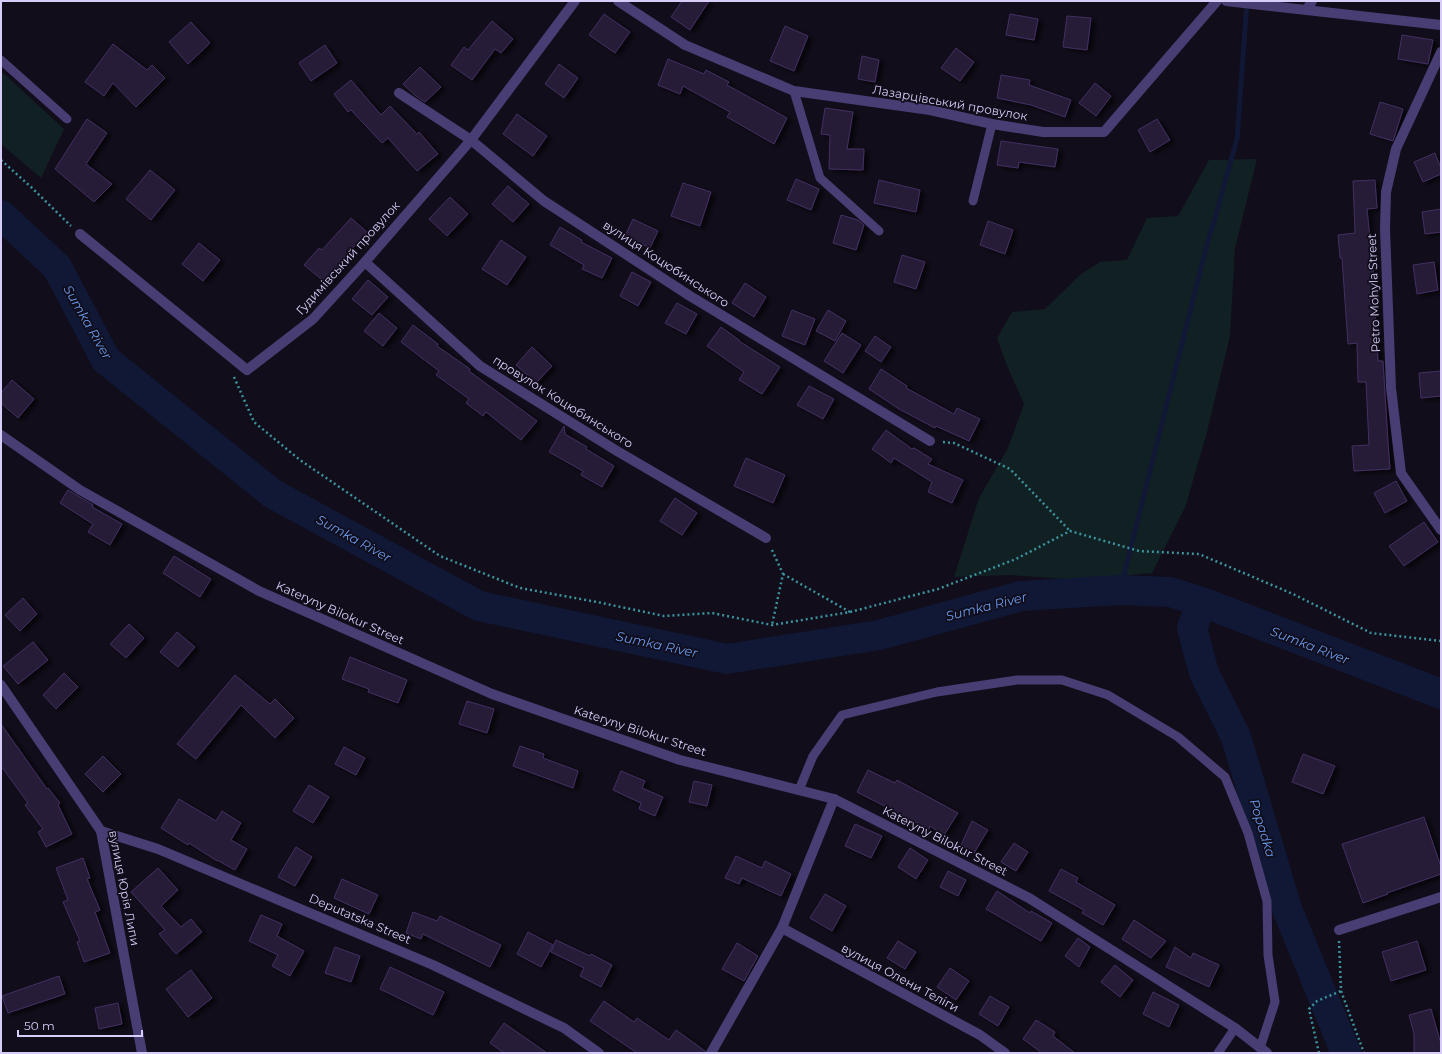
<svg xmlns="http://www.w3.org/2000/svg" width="1442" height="1054" font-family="Montserrat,sans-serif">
	<defs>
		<filter id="shadow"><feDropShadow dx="4.5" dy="2.5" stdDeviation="2" flood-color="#0009"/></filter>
	</defs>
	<rect width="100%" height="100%" fill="#110d1a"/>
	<!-- green -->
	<g fill="#112023">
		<polygon points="1,71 64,129 41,178 1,144"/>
		<polygon points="1257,159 1235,248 1230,336 1207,432 1186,505 1152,573 1080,580 1010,575 954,577 979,498 1008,448 1024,404 1007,366 997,338 1012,312 1045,309 1081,274 1100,262 1127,260 1147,218 1178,216 1209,160"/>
	</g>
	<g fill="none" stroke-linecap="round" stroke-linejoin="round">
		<!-- stream -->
		<polyline stroke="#101836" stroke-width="5" points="1120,590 1203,260 1237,139 1247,2"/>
		<!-- river -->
		<g stroke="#101836" stroke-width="30">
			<polyline points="1,215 57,267 106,360 273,494 479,606 727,659 879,635 1021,596 1120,590 1170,592 1202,602 1441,694"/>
			<polyline points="1202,602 1192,628 1204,673 1236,737 1287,909 1346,1053"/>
		</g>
	</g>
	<!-- building -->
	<g fill="#261b38" stroke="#423061" filter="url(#shadow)">
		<polygon points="682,1 709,1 690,30 671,17"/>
		<polygon points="604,14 630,32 615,53 589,35"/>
		<polygon points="1010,14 1038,19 1034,40 1006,35"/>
		<polygon points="1067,16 1091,18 1087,50 1063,47"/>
		<polygon points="492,21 513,39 501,53 495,49 472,80 451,65 464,47 468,50"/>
		<polygon points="191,22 210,43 188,64 169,42"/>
		<polygon points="785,26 808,36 794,71 770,61"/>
		<polygon points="1402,35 1433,40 1428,64 1398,59"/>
		<polygon points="113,44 147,70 152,65 165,78 136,107 113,83 104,96 85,82"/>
		<polygon points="325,45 337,63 311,81 299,63"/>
		<polygon points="956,48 974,62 960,81 941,68"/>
		<polygon points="862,56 879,60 875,82 858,79"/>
		<polygon points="668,59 704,74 706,70 729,82 727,85 787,118 774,144 727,117 730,112 683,86 680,94 658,85"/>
		<polygon points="559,64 578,78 564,98 545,84"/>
		<polygon points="420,67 441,87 425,102 416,96 403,84"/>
		<polygon points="1001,75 1030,80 1029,85 1071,100 1065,117 1031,105 997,98"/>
		<polygon points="351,80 381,115 390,106 417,134 419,132 438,154 417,171 388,138 382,143 351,110 348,112 334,94"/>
		<polygon points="1095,83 1111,96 1096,116 1079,103"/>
		<polygon points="1380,102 1403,109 1393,141 1370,134"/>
		<polygon points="825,108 853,112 847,149 864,149 863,170 829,169 830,135 821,134"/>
		<polygon points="517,114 547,136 533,156 503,134"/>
		<polygon points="87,119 107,133 86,164 112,184 94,202 55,169"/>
		<polygon points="1157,119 1170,140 1150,152 1138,130"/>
		<polygon points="1001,141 1058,149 1055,167 1019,162 1018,168 997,165"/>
		<polygon points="1435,153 1441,168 1441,174 1423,182 1414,162"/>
		<polygon points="150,170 175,190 151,220 126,199"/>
		<polygon points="796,179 819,189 811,210 787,200"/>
		<polygon points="879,180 920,190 916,212 874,203"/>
		<polygon points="1375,180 1377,208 1367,209 1374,278 1376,278 1378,297 1374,297 1378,361 1383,361 1388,443 1390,469 1354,471 1352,446 1369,445 1366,382 1358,382 1357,343 1348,344 1342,258 1340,258 1338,235 1355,233 1353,181"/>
		<polygon points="683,183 711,192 700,226 671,216"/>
		<polygon points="508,186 529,204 513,222 492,204"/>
		<polygon points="450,197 468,214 447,236 429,219"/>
		<polygon points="1441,209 1441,232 1425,234 1422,212"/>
		<polygon points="841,215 858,220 864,225 856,250 833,243"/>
		<polygon points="351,218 367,232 338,264 340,266 326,283 304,265 319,248 322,250"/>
		<polygon points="633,219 658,231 650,248 625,236"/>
		<polygon points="988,221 1013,230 1005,254 980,245"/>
		<polygon points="560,227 582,240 581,242 612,258 602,278 582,269 584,265 550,245"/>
		<polygon points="501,240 526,257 507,285 482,269"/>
		<polygon points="199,243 220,260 203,281 182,264"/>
		<polygon points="902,255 925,262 916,289 894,282"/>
		<polygon points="1434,262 1438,290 1417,294 1413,265"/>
		<polygon points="632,272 651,282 638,306 620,296"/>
		<polygon points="368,280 388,297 372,315 352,299"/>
		<polygon points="745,283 766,297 754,317 732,303"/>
		<polygon points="677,303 697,314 686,334 665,323"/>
		<polygon points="792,310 815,319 805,345 782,336"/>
		<polygon points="828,310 846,321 835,341 816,331"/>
		<polygon points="379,313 397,328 383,346 364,331"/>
		<polygon points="413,325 438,344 437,346 470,369 469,371 537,421 521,440 486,412 483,416 466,403 469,399 436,375 439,371 401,342"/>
		<polygon points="721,327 739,340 739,341 780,367 762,394 739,380 744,372 707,346"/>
		<polygon points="842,333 861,345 843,373 824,361"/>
		<polygon points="875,336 891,347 881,362 865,351"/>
		<polygon points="532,347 552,366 536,383 516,365"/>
		<polygon points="881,369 907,386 906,388 954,414 957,408 980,419 969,441 936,426 935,428 899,409 869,389"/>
		<polygon points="1441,371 1441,396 1421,398 1419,373"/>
		<polygon points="12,380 34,399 18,418 1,403 1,393"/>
		<polygon points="809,386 834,399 823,419 797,405"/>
		<polygon points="564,426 565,434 587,447 586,449 614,466 602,487 581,475 583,471 549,452"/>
		<polygon points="886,430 912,449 914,448 932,459 928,464 963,480 952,503 928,492 932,482 894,458 891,463 872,449"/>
		<polygon points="746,458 785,475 773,503 734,486"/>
		<polygon points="1396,481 1407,501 1385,513 1374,493"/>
		<polygon points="68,490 93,505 92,507 122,524 110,545 88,532 93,524 60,503"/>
		<polygon points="675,498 697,513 682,535 660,521"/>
		<polygon points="1424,522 1438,542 1404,566 1389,546"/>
		<polygon points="174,556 211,579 200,597 163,573"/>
		<polygon points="23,598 37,614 20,631 5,615"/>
		<polygon points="129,624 144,638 126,658 110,644"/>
		<polygon points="177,632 195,647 178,667 160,652"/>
		<polygon points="33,642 48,660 18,684 3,666"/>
		<polygon points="350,657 407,680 398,703 368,692 369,689 342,679"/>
		<polygon points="64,673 78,687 56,709 43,695"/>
		<polygon points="235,675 270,704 275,699 294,718 275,738 241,705 196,759 177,744"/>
		<polygon points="467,701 494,709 487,733 459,724"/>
		<polygon points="1,724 47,789 48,788 60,803 58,805 72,834 46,847 38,832 43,829 25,805 28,803 1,766"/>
		<polygon points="520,746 544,754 543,758 578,771 573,788 513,766"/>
		<polygon points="344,747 365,758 356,775 335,764"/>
		<polygon points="1303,754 1335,766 1323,794 1292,782"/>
		<polygon points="103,756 121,774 103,792 85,774"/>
		<polygon points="868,770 895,783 897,780 958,813 944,835 930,826 929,829 857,792"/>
		<polygon points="621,771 645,781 642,788 663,797 655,816 639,809 641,803 613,790"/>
		<polygon points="694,781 712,785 707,806 689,802"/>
		<polygon points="309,785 329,797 313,823 293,811"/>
		<polygon points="179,799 216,821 222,811 241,823 231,840 247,849 235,870 217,860 217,861 189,843 188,845 161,828"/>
		<polygon points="1424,817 1441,867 1441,874 1387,893 1388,894 1363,903 1342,844"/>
		<polygon points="972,821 988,830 974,853 961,845"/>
		<polygon points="855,824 882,836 871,858 845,846"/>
		<polygon points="1014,843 1028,852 1016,871 1001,862"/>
		<polygon points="296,847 312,857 295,886 278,877"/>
		<polygon points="910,848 928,860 916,879 898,867"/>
		<polygon points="736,856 762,868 765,861 791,874 781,896 742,878 739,884 725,878"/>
		<polygon points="83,858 90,878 87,879 100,910 95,912 110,953 84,962 77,942 80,941 63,902 68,900 56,868"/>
		<polygon points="158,868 178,890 161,906 181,927 191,919 202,932 176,954 159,934 165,930 131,892"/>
		<polygon points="1061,869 1078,878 1076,882 1115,905 1103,925 1082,913 1084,910 1049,891"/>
		<polygon points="948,871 966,880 958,896 940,887"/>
		<polygon points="342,879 378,895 369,914 334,898"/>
		<polygon points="997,891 1030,913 1031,911 1052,923 1041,941 986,909"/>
		<polygon points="825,894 846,906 832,931 810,918"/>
		<polygon points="413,912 437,921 440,916 501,945 490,967 423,934 421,939 406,933"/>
		<polygon points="261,915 282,924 277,936 304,951 290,976 272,966 278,955 249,941"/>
		<polygon points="1134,920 1166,941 1151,958 1122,939"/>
		<polygon points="528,932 553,945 541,967 517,954"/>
		<polygon points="1078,938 1090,947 1079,967 1065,956"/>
		<polygon points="556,940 590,956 591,954 612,965 601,987 580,976 584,968 551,952"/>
		<polygon points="898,941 916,952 905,969 887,958"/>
		<polygon points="1417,941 1426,970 1391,981 1382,952"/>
		<polygon points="737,943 758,956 744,981 722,969"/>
		<polygon points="335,947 360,956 351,982 325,973"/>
		<polygon points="1175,947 1191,958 1193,953 1219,965 1209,987 1166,967"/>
		<polygon points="1115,965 1133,980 1120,997 1101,982"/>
		<polygon points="390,967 444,992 433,1015 380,989"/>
		<polygon points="950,968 969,981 956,1000 937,987"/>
		<polygon points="191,970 212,998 188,1017 166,989"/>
		<polygon points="59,976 65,994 8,1013 2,996"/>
		<polygon points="1153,992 1179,1005 1169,1027 1143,1014"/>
		<polygon points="990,996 1009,1007 998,1026 979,1014"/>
		<polygon points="604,1001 634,1022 637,1018 669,1040 676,1030 705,1051 705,1053 637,1053 590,1021"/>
		<polygon points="118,1003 122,1024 99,1029 95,1008"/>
		<polygon points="1431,1009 1441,1044 1441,1053 1414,1053 1414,1034 1409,1015"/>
		<polygon points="1036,1020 1055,1032 1053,1036 1075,1053 1042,1053 1023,1039"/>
		<polygon points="504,1023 547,1053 504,1053 490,1043"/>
	</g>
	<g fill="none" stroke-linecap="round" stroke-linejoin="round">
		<!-- path -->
		<g stroke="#3b939d" stroke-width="2.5" stroke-dasharray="2 3" stroke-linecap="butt">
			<polyline points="1,160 31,187 71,226"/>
			<polyline points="234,377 254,422 300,460 440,556 520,588 597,602 664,616 712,613 772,625 850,612 938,589 1016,559 1070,531 1139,551 1199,554 1293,594 1371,633 1441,641"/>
			<polyline points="943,442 954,443 1010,469 1070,531"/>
			<polyline points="772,550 783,574 772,625"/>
			<polyline points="783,574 850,612"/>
			<polyline points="1339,941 1341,991 1364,1053"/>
			<polyline points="1319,1053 1309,1009 1317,1001 1341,991"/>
		</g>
		<!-- service -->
		<g stroke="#483e73" stroke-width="9">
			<polyline points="1,60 67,119"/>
			<polyline points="794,91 820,178 879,231"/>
			<polyline points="973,201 992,124"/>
			<polyline points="799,790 813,756 842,715 937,692 1017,680 1062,680 1108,695 1178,737 1225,777 1248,833 1267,901 1268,955 1275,1002 1260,1048"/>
			<polyline points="1218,1053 1235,1028"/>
		</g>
		<!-- minor -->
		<g stroke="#483e73" stroke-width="10">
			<polyline points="618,1 685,45 794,91 930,110 992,124 1043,132 1104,132 1217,1"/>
			<polyline points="1307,9 1312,1"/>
			<polyline points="1441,52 1396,149 1386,192 1385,229 1391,388 1401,473 1441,530"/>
			<polyline points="399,93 471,140 544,201 690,296 930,441"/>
			<polyline points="80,234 247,370 313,319 365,262 471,140 575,1"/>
			<polyline points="365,262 480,366 617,451 766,538"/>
			<polyline points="1,435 80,490 259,591 492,694 680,760 834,799 1029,898 1235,1028 1267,1053"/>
			<polyline points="1,685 101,831 142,1053"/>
			<polyline points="101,831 158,849 433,965 564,1028 599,1053"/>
			<polyline points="782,928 980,1035 1005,1053"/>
			<polyline points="1339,930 1441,897"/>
			<polyline points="711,1053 782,928 834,799"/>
		</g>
		<!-- tertiary -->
		<polyline stroke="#483e73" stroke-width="10" points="1226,1 1441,25"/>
	</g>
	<g text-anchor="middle" stroke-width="3.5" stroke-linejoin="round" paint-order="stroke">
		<!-- street labels -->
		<g font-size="12" fill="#d8ccf8" stroke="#110d1a">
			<text transform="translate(950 103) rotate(10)" y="4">Лазарцівський провулок</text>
			<text transform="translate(348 258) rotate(-48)" y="4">Гудимівський провулок</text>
			<text transform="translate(666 264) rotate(33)" y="4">вулиця Коцюбинського</text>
			<text transform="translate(1374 293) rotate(-92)" y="4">Petro Mohyla Street</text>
			<text transform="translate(563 402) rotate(32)" y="4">провулок Коцюбинського</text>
			<text transform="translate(340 613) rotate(24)" y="4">Kateryny Bilokur Street</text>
			<text transform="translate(640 731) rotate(18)" y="4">Kateryny Bilokur Street</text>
			<text transform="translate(945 841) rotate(27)" y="4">Kateryny Bilokur Street</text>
			<text transform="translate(124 888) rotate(79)" y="4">вулиця Юрія Липи</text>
			<text transform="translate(360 919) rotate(23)" y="4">Deputatska Street</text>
			<text transform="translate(900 978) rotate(28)" y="4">вулиця Олени Теліги</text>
		</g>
		<!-- water labels -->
		<g font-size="13" font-style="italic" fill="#6799eb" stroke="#110d1a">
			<text transform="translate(88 322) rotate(60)" y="5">Sumka River</text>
			<text transform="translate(354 538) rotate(29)" y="5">Sumka River</text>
			<text transform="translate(986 606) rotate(-14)" y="5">Sumka River</text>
			<text transform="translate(657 644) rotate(12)" y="5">Sumka River</text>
			<text transform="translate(1310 645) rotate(21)" y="5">Sumka River</text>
			<text transform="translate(1263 828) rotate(73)" y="5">Popadka</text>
		</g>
	</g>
	<!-- border -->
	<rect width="1442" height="1054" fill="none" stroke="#d8ccf8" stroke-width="4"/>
	<!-- scale -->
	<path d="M18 1030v6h124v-6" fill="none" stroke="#d8ccf8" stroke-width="2"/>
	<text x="24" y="1030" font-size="12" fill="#d8ccf8" stroke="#110d1a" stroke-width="3" paint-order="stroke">50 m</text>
</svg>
